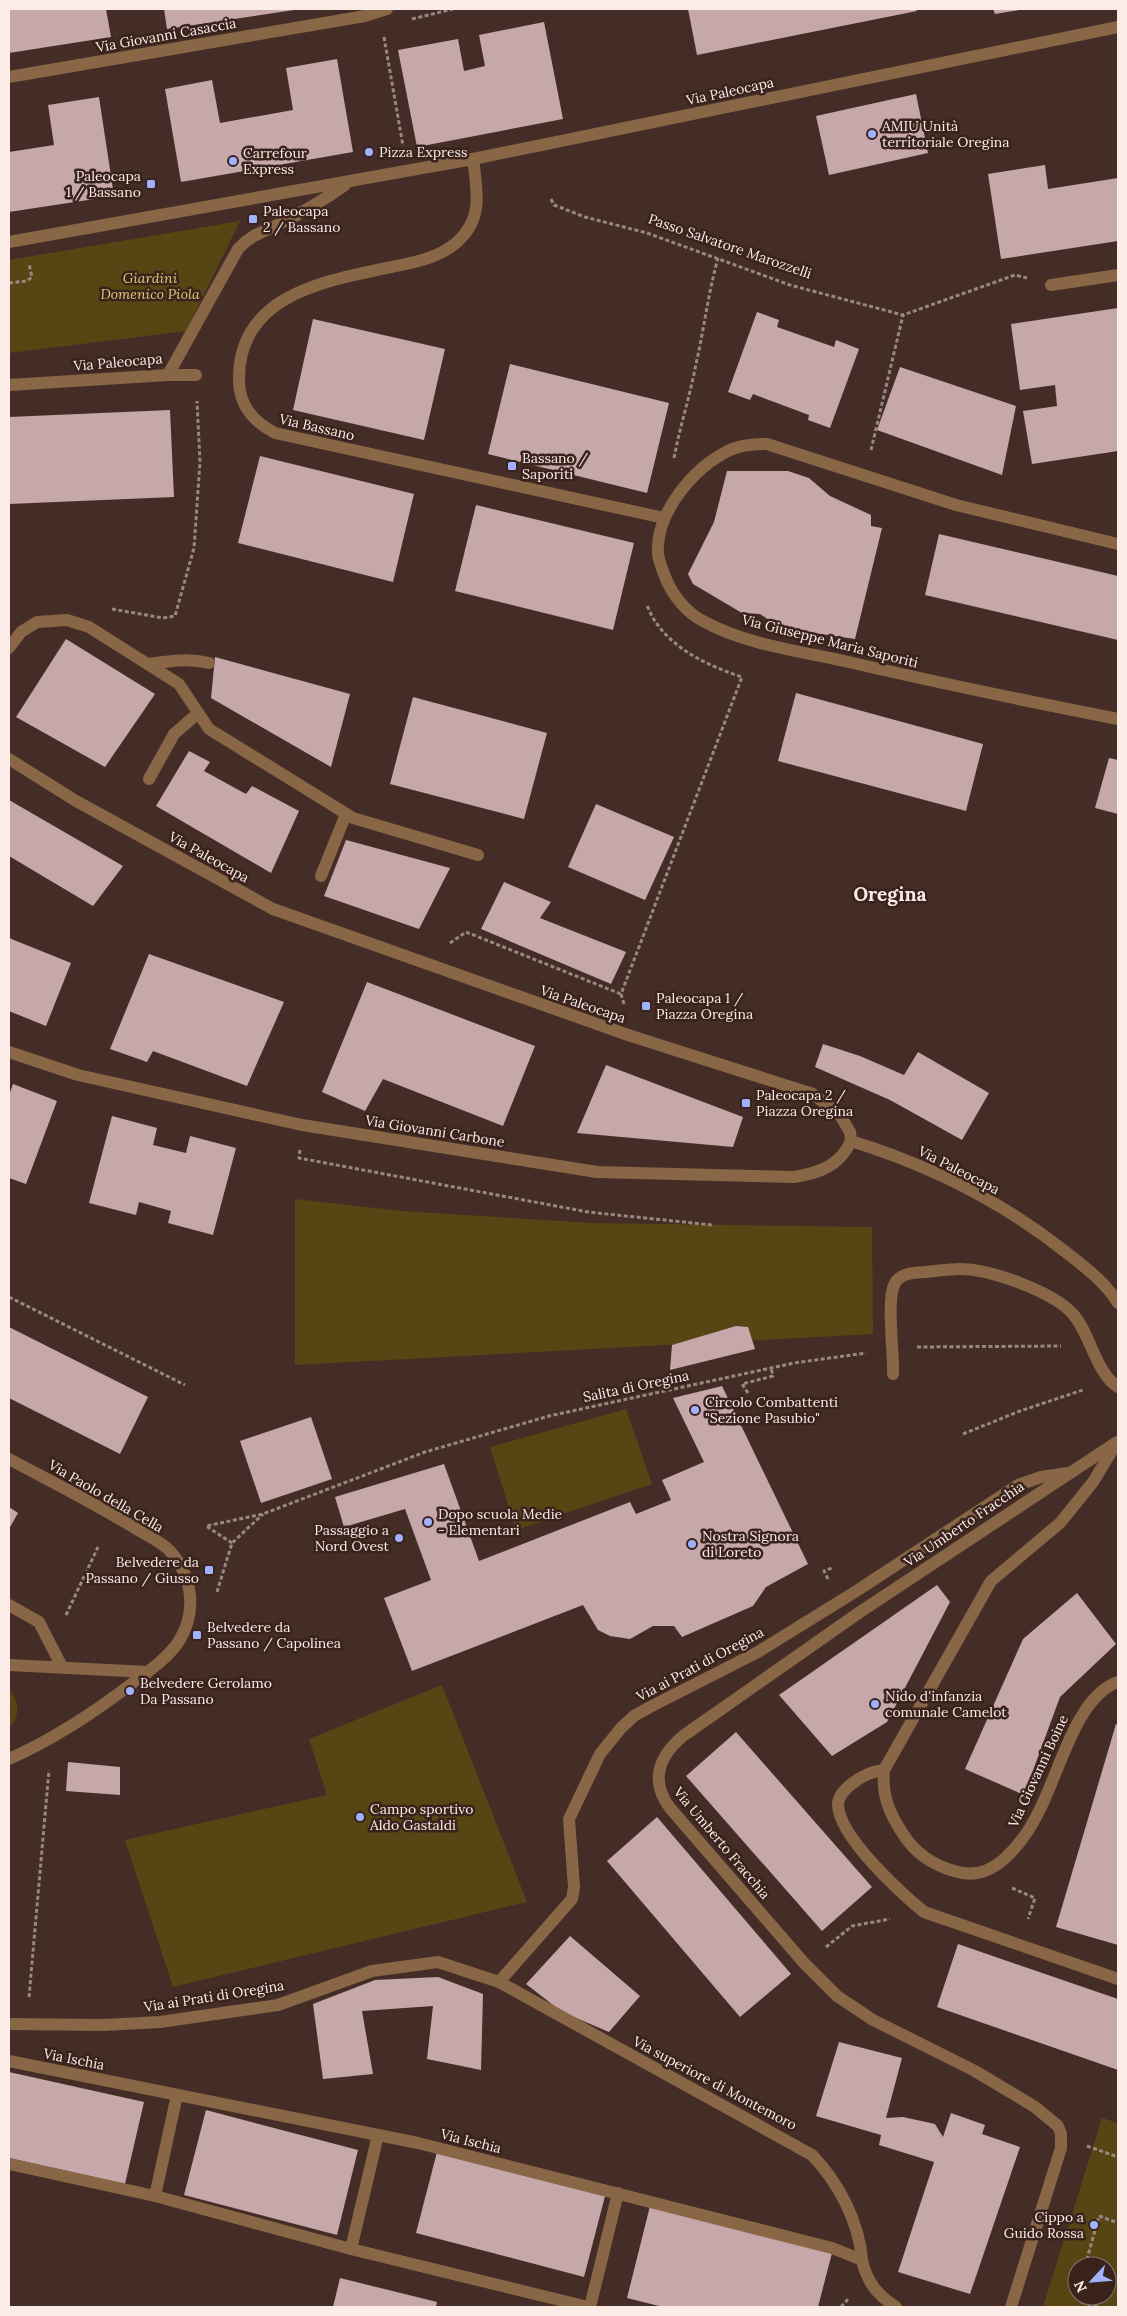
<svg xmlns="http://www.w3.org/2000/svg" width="1127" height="2316" font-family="Lora,serif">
	<rect width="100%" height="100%" fill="#432d26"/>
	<!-- green -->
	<g fill="#574614" fill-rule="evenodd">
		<polygon points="240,221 186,331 9,353 9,260"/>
		<polygon points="295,1199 402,1211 591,1223 872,1227 873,1334 295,1365"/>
		<polygon points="626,1409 652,1484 516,1530 490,1447"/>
		<polygon points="442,1685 527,1902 173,1987 125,1840 327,1795 309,1739"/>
		<path d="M 9,1689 C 19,1702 21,1715 9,1728 Z"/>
		<path d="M 1102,2118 L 1118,2123 L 1118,2307 L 1043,2307 ZM 1077,2266 L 1107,2266 L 1107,2296 L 1077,2296 Z"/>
	</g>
	<!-- building -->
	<g fill="#c6a8aa">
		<polygon points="9,9 106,9 111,37 9,53"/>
		<polygon points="164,9 294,9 294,10 167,29"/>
		<polygon points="688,9 916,9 917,11 697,55"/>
		<polygon points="993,9 1019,9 1019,10 995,14"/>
		<polygon points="544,22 563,119 417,147 398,50 458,39 464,71 485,66 479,35"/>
		<polygon points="337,59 353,152 181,182 165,89 212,80 220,123 293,110 286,68"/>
		<polygon points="916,94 928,153 829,175 816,116"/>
		<polygon points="99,97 114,196 9,212 9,152 54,145 48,105"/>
		<polygon points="1045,165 1048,189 1118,178 1118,241 1001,259 988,174"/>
		<polygon points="1118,308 1118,451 1032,464 1023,411 1057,406 1055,385 1020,390 1011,324"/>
		<polygon points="757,312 779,320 777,327 834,347 836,340 859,349 830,428 808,420 809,415 753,394 750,400 728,392"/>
		<polygon points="313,319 445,349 424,440 293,410"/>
		<polygon points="510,364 669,403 647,493 488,454"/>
		<polygon points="900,367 1016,406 1002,475 877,430"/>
		<polygon points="170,410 174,497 9,504 9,417"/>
		<polygon points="260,456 414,494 393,582 238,543"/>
		<polygon points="727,471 788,471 809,478 830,496 871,515 871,526 882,528 855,639 781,628 760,614 742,613 693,584 688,574 714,522"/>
		<polygon points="476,505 634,543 613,630 455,591"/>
		<polygon points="939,534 1118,576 1118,640 925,595"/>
		<polygon points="66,639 155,694 105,767 16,717"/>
		<polygon points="215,657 350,694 331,767 211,698"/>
		<polygon points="796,693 983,744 966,811 778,761"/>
		<polygon points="413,697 547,733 524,819 390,784"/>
		<polygon points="189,751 210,762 204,771 246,794 252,786 299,811 271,873 156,806"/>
		<polygon points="1109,758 1118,760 1118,814 1095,808"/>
		<polygon points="9,800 123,866 93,906 9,856"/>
		<polygon points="596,804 674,837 645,900 568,867"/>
		<polygon points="346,840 450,868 419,929 324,896"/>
		<polygon points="504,882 551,902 540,918 626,952 611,984 481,929"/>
		<polygon points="9,938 71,963 46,1026 9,1011"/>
		<polygon points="149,954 284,1002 247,1086 153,1051 147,1062 110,1049"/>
		<polygon points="367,982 535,1046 503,1126 383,1079 365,1111 322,1092"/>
		<polygon points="823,1044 860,1056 904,1075 918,1052 989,1093 962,1140 890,1100 815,1067"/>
		<polygon points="606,1065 743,1117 733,1147 577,1133"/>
		<polygon points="13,1084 57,1101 26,1184 9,1178 9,1095"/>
		<polygon points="112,1116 157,1128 153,1145 186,1153 190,1136 236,1148 213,1235 168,1223 171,1211 139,1202 136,1215 89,1203"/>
		<polygon points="736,1326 748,1327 755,1349 670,1370 672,1345"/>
		<polygon points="9,1327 148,1397 120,1454 9,1398"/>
		<polygon points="722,1386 808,1564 766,1587 753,1606 682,1637 674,1626 653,1626 630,1639 610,1636 598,1630 583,1605 412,1671 384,1598 431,1580 405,1509 344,1527 335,1497 444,1464 479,1561 630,1502 636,1514 671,1500 662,1480 704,1462 673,1398"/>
		<polygon points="311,1417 332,1479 261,1503 240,1441"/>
		<polygon points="9,1507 18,1513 9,1529"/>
		<polygon points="937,1585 950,1602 887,1722 832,1756 779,1695"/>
		<polygon points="1077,1593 1116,1644 1060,1697 1024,1795 965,1769 1023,1639"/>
		<polygon points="1116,1724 1118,1725 1118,1945 1056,1927"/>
		<polygon points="736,1732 872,1887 822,1931 686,1776"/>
		<polygon points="68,1762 120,1767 120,1795 66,1791"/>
		<polygon points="657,1817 791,1974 740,2017 607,1861"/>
		<polygon points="570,1936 640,1996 609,2032 562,2012 526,1984"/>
		<polygon points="958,1944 1118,1999 1118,2070 937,2007"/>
		<polygon points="438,1977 483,1994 481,2070 427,2059 433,2006 362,2011 373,2074 323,2079 313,2004 375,1980"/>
		<polygon points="839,2042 902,2058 886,2118 903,2117 935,2124 943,2137 951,2113 985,2125 982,2134 1020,2147 970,2294 898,2272 934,2162 879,2145 881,2135 816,2116"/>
		<polygon points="9,2072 144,2102 125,2184 9,2158"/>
		<polygon points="206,2110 358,2150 337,2235 184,2195"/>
		<polygon points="437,2152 605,2196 584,2277 416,2233"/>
		<polygon points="650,2206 832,2253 818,2307 663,2307 627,2298"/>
		<polygon points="340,2278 437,2302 436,2307 333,2307"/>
	</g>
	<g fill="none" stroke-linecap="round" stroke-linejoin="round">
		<!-- path -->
		<g stroke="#9a8781" stroke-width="3" stroke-dasharray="4 2.5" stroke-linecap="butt">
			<polyline points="412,19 453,9"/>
			<polyline points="384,37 403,146"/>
			<polyline points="551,199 554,205 585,217 647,233 790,285 903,315 1015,275 1027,278"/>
			<polyline points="9,283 27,281 32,277 29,264"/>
			<polyline points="871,450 903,315"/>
			<path d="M 674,458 C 680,426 690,396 696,364 C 704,329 708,294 718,258"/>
			<polyline points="112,609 163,618 175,616 194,548 200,462 197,401"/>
			<polyline points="450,943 466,932 621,994"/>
			<path d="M 624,1004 L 621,994 L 742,677 C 705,665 661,644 647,605"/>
			<polyline points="300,1150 299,1158 588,1212 712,1225"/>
			<polyline points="9,1297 185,1385"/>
			<polyline points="917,1347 1061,1346"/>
			<polyline points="748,1393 742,1384 773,1376 771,1368"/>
			<polyline points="963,1434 1020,1411 1083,1390"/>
			<polyline points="232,1543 206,1526 263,1514 425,1452 549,1416 794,1363 866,1353"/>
			<polyline points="828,1579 824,1571 832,1568"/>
			<polyline points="217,1592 232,1543 263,1514"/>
			<polyline points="66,1615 98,1547"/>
			<polyline points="1012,1888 1035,1898 1028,1919"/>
			<polyline points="826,1947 852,1926 890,1919"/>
			<polyline points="29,1997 49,1770"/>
			<polyline points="1087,2146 1118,2157"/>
			<polyline points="1085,2266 1099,2216 1118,2223"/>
			<polyline points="1079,2296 1081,2302 1098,2307"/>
			<polyline points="841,2307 849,2298"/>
		</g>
		<!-- service -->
		<g stroke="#886646" stroke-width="12">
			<path d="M 893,1374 C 894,1353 886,1299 895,1283 C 902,1272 915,1273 926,1272 C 937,1271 949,1269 960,1269 C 990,1269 1051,1291 1072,1313 C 1090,1332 1096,1374 1118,1387"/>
			<polyline points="9,2164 155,2196 177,2095"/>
			<polyline points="155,2196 351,2249 378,2135"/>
			<polyline points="351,2249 588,2307"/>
			<polyline points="590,2307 618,2193"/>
		</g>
		<!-- pedestrian -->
		<polyline stroke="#886646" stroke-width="12" points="9,2024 103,2025 160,2022 278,2005 372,1971 438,1962 499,1982 572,1899 574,1887 569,1819 600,1754 621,1728 634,1716 650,1707 758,1652 858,1590 1018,1485 1041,1477 1068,1473"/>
		<!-- minor -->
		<g stroke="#886646" stroke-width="12">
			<polyline points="9,77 365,16 387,9"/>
			<path d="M 473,159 C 477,192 484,219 456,243 C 436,260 406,264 381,269 C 319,282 240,298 239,377 C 238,404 252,421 275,433 L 664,518"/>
			<polyline points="9,242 473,159 1118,27"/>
			<polyline points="1051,285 1118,275"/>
			<polyline points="168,375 196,375"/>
			<path d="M 9,385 L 168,375 L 238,249 C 253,233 262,233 281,223 C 304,212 325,199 345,185"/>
			<path d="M 1118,544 L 956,505 L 767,444 C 754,444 741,445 730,450 C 694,467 655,513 658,554 C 659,562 663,571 666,579 C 673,596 687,613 703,621 C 744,644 799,651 844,661 C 935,682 1026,701 1118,719"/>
			<polyline points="9,648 21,632 37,622 67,620 89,627 179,684 209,729 353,818 478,855"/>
			<path d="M 148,664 C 170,661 188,658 209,663"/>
			<polyline points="9,759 76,801 273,909 628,1035 813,1094 840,1115 850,1132 851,1141"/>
			<polyline points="149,779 174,734 197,714"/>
			<polyline points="321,876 346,814"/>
			<path d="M 9,1052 L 78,1075 L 302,1125 L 597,1172 L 794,1177 C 819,1173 840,1166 851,1141"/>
			<path d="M 851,1141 C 929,1165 1003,1202 1067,1253 C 1086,1268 1105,1282 1118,1303"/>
			<path d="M 1116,1444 L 1093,1482 L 1060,1523 L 991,1581 L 884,1770 C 882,1796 889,1813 903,1834 C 915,1853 933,1865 954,1871 C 972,1877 989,1872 1003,1860 C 1019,1846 1030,1830 1039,1811 C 1059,1774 1076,1696 1118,1682"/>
			<path d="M 9,1459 C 52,1482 96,1504 138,1530 C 148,1536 162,1542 170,1551 C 193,1577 197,1612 179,1641 C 169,1657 149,1671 134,1682 C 95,1712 54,1739 9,1759"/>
			<polyline points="9,1605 39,1622 62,1667"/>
			<polyline points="9,1665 148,1672"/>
			<path d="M 884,1770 C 872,1771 862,1776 853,1783 C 846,1788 838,1796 838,1805 C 839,1837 901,1893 924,1912 L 1118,1979"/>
			<path d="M 499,1982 L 812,2155 C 838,2182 859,2221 862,2260"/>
			<path d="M 9,2061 L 418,2143 L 832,2248 L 862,2260 C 867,2282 877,2295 896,2307"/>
			<path d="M 1011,2307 L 1061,2148 L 1061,2134 L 1058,2126 L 1035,2107 L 975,2071 L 873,2020 L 837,1996 L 804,1963 L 670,1808 C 650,1782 658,1757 683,1736 L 860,1612 L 1117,1442"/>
		</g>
	</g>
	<!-- markers -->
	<g fill="#a1b2fd" stroke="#39231c" stroke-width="2">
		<circle cx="872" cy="134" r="5"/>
		<circle cx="369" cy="152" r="5"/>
		<circle cx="233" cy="161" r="5"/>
		<rect x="146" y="179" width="10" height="10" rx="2.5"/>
		<rect x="248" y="214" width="10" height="10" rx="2.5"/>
		<rect x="507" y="461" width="10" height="10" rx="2.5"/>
		<rect x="641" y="1001" width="10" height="10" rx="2.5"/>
		<rect x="741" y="1098" width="10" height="10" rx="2.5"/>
		<circle cx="695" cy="1410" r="5"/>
		<circle cx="428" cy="1522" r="5"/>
		<circle cx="399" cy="1538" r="5"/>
		<circle cx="692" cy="1544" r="5"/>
		<rect x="204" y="1565" width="10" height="10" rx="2.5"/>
		<rect x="192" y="1630" width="10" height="10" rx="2.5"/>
		<circle cx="130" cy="1691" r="5"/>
		<circle cx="875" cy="1704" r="5"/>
		<circle cx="360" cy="1817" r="5"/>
		<circle cx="1094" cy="2225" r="5"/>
	</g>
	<g text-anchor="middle" stroke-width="5" stroke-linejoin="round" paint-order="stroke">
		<!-- street labels -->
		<g font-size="14" fill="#fbece7" stroke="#39231c">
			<text transform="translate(166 35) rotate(-10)" y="5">Via Giovanni Casaccia</text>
			<text transform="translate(730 91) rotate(-12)" y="5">Via Paleocapa</text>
			<text transform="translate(730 246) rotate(19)" y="5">Passo Salvatore Marozzelli</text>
			<text transform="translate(118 362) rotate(-5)" y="5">Via Paleocapa</text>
			<text transform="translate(317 427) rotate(13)" y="5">Via Bassano</text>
			<text transform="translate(830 641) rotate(14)" y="5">Via Giuseppe Maria Saporiti</text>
			<text transform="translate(209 857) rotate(29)" y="5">Via Paleocapa</text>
			<text transform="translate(583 1004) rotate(19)" y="5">Via Paleocapa</text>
			<text transform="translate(435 1131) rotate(9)" y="5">Via Giovanni Carbone</text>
			<text transform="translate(959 1170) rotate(27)" y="5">Via Paleocapa</text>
			<text transform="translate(636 1386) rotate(-12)" y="5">Salita di Oregina</text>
			<text transform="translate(106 1496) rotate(30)" y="5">Via Paolo della Cella</text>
			<text transform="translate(964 1524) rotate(-34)" y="5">Via Umberto Fracchia</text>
			<text transform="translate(700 1664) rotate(-28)" y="5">Via ai Prati di Oregina</text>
			<text transform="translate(1038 1771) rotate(-65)" y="5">Via Giovanni Boine</text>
			<text transform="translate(722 1843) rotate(50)" y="5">Via Umberto Fracchia</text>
			<text transform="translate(214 1996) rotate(-9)" y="5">Via ai Prati di Oregina</text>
			<text transform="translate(74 2059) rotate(11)" y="5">Via Ischia</text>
			<text transform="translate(715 2083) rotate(28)" y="5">Via superiore di Montemoro</text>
			<text transform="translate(471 2141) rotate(14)" y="5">Via Ischia</text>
		</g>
		<!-- poi labels -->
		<g font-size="14" fill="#fbece7" stroke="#39231c" text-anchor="start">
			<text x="882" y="131">AMIU Unità<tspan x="882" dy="16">territoriale Oregina</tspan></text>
			<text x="379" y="157">Pizza Express</text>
			<text x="243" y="158">Carrefour<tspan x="243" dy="16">Express</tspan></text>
			<text x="141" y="181" text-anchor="end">Paleocapa<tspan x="141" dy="16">1 / Bassano</tspan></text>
			<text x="263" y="216">Paleocapa<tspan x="263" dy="16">2 / Bassano</tspan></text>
			<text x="522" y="463">Bassano /<tspan x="522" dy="16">Saporiti</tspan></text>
			<text x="656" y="1003">Paleocapa 1 /<tspan x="656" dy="16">Piazza Oregina</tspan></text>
			<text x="756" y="1100">Paleocapa 2 /<tspan x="756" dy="16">Piazza Oregina</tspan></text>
			<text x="705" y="1407">Circolo Combattenti<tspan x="705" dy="16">"Sezione Pasubio"</tspan></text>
			<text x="438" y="1519">Dopo scuola Medie<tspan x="438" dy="16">- Elementari</tspan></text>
			<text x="389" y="1535" text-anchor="end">Passaggio a<tspan x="389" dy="16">Nord Ovest</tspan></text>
			<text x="702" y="1541">Nostra Signora<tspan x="702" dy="16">di Loreto</tspan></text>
			<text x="199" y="1567" text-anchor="end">Belvedere da<tspan x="199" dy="16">Passano / Giusso</tspan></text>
			<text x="207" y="1632">Belvedere da<tspan x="207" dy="16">Passano / Capolinea</tspan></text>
			<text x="140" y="1688">Belvedere Gerolamo<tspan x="140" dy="16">Da Passano</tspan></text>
			<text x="885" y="1701">Nido d'infanzia<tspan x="885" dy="16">comunale Camelot</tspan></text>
			<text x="370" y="1814">Campo sportivo<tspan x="370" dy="16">Aldo Gastaldi</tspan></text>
			<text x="1084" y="2222" text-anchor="end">Cippo a<tspan x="1084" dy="16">Guido Rossa</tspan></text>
		</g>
		<!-- park labels -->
		<g font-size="14" font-style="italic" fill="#e8c874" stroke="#39231c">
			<text x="150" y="283">Giardini<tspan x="150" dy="16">Domenico Piola</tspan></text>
		</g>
		<!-- district labels -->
		<g font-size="19" font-weight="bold" fill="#fbece7" stroke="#39231c">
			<text x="890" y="901">Oregina</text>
		</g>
	</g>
	<!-- border -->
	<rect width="1127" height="2316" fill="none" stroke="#fbece7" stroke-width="20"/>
	<!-- north arrow -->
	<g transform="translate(1092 2281) rotate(244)"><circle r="24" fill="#39231c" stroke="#87736d"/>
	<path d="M0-4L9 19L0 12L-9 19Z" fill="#a1b2fd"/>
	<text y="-8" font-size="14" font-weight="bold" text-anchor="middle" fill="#fbece7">N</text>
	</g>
</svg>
